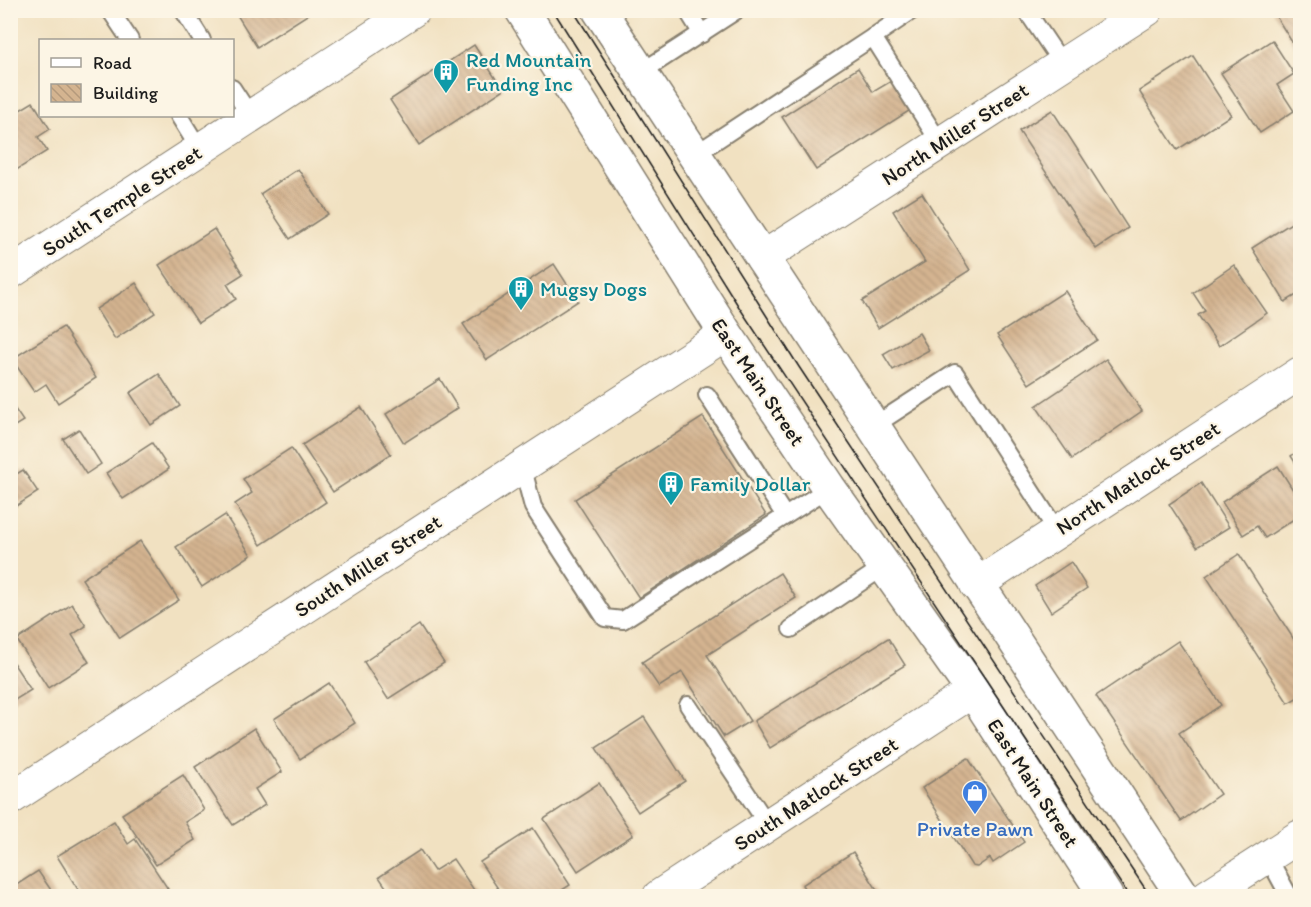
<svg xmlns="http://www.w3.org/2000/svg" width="1311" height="907" font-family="Itim,sans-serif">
	<defs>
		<pattern id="building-back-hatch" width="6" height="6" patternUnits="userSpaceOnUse" patternTransform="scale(1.5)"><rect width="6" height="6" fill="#d4b490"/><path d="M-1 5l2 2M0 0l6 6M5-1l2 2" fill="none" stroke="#b59a7c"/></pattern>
	</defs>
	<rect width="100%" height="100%" fill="#fcf5e5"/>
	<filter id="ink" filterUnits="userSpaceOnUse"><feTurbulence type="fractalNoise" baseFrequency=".0167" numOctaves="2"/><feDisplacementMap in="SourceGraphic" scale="12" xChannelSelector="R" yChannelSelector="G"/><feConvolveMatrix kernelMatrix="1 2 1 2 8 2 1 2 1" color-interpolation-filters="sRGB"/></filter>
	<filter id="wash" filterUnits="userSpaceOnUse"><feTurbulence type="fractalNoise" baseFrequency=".008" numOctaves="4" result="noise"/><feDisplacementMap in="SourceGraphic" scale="24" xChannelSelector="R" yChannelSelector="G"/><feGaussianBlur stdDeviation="1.35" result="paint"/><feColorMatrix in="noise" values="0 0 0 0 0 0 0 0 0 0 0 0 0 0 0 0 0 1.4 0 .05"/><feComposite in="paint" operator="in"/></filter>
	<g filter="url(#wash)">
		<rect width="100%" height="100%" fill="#f1e1c1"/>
		<g id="blocks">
			<!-- building -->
			<g fill="url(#building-back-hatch)">
				<polygon points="234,10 315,10 257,47"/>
				<polygon points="1272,10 1300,10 1300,55"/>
				<polygon points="1272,40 1294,74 1277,85 1294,111 1260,133 1221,73"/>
				<polygon points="474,45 503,90 419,145 390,100"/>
				<polygon points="1193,56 1231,115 1177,150 1139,91"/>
				<polygon points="858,68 873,92 893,80 912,109 816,170 782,117"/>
				<polygon points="33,102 50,129 38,137 47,151 10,174 10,116"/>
				<polygon points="1052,110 1128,228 1096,249 1019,131"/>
				<polygon points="298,169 328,214 290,239 260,194"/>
				<polygon points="922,193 970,270 878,328 862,301 925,262 893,211"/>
				<polygon points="1296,220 1300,227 1300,293 1285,302 1252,248"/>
				<polygon points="214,229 243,274 227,284 236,299 198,323 159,265"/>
				<polygon points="554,264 578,301 487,360 463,324"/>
				<polygon points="1234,265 1267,313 1219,346 1198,315 1205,311 1193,293"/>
				<polygon points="136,283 155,313 115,339 96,309"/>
				<polygon points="1065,291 1097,340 1029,384 997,335"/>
				<polygon points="63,327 96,378 58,403 46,384 34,392 12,359"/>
				<polygon points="919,333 929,350 893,370 883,354"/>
				<polygon points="1106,359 1142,411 1072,459 1036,406"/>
				<polygon points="159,374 180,406 151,425 130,393"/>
				<polygon points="440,379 458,408 404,443 386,414"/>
				<polygon points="10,402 23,421 10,429"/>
				<polygon points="361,407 391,454 333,492 302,445"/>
				<polygon points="703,417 766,515 639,598 575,499"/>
				<polygon points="79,429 101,464 86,474 63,439"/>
				<polygon points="152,443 169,469 123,499 106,473"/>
				<polygon points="291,448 326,502 261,545 235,504 252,493 243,479"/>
				<polygon points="1300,450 1300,470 1291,456"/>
				<polygon points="1278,466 1300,501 1300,515 1265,538 1257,526 1243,535 1222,502"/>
				<polygon points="23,470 38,492 13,508 10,504 10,478"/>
				<polygon points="1201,483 1229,527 1197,547 1169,504"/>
				<polygon points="225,515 251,555 202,587 176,547"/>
				<polygon points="140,541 179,600 120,638 82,579"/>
				<polygon points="1239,554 1300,649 1300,696 1288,703 1206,576"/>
				<polygon points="1071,562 1087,588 1051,612 1035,586"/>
				<polygon points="780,573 796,598 707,655 750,721 724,737 682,672 659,687 642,662"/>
				<polygon points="72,604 86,626 72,635 89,662 48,688 17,640"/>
				<polygon points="419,625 444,663 388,699 364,662"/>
				<polygon points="888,638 905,665 770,748 754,721"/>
				<polygon points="1178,641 1221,705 1179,733 1220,794 1181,821 1096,696"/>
				<polygon points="10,658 31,690 10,703"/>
				<polygon points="329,683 355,723 300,759 274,719"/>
				<polygon points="644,717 685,781 638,812 596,748"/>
				<polygon points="254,728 282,772 255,789 265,805 233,825 195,767"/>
				<polygon points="968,758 1024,842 993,863 990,858 977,867 972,866 922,788"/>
				<polygon points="183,775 204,810 185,822 195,840 156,865 122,814"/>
				<polygon points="599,783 633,835 578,871 544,819"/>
				<polygon points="114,821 128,844 135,839 168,889 156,896 82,896 57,856"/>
				<polygon points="533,828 570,885 553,896 503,896 480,862"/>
				<polygon points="420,850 434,871 453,859 478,896 392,896 379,877"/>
				<polygon points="853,852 881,896 809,896 802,885"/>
				<polygon points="38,871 55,896 10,896 10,889"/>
			</g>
		</g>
	</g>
	<g filter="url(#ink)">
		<use href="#blocks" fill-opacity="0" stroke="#867e6e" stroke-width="1.5"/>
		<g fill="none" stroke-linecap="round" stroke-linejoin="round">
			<defs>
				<g id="lane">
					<polyline points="110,10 130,40"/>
					<polyline points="183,10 202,40"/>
					<polyline points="687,10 702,34"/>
					<polyline points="913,10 873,37 940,143"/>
					<polyline points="1026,10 1063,65"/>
					<polyline points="640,73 737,10"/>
					<polyline points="232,88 251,117"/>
					<polyline points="179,116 200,150"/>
					<polyline points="694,155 873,37"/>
					<polyline points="707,395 785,516"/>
					<polyline points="872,427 955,373 1057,531"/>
					<polyline points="522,465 533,507 605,618 623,620 829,488"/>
					<polyline points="791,629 885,566"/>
					<polyline points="688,705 768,825"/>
					<polyline points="1268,857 1289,896"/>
				</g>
				<g id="street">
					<polyline points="762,258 1147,10"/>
					<polyline points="10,273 414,10"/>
					<polyline points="976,585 1300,373"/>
					<polyline points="10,799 726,334"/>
					<polyline points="659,896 973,691"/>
					<polyline points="1207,896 1300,836"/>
				</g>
				<g id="primary">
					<polyline points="522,10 726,334 829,488 973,691 1106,896"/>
					<polyline points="599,10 1183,896"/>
				</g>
			</defs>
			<!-- lane casing -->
			<use href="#lane" stroke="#867e6e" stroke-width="20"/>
			<!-- street casing -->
			<use href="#street" stroke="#867e6e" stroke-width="34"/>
			<!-- primary casing -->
			<use href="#primary" stroke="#867e6e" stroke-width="36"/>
			<!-- lane -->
			<use href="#lane" stroke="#fff" stroke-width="16"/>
			<!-- street -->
			<use href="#street" stroke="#fff" stroke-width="32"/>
			<!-- primary -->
			<use href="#primary" stroke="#fff" stroke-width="33"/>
			<!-- tram -->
			<g stroke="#1c1c1c" stroke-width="1.5">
				<polyline points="553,10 739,307 1129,896"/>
				<polyline points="573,10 799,367 1150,896"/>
			</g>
		</g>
	</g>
	<!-- icons -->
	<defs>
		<symbol id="building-pin" viewBox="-11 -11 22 30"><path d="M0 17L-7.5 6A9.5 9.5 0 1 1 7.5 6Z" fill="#0f9aa8" stroke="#fcf5e5"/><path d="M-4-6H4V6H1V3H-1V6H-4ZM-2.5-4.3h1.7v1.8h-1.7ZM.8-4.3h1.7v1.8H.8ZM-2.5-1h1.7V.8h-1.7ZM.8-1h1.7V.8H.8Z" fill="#fff"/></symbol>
		<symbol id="shop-pin" viewBox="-11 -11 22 30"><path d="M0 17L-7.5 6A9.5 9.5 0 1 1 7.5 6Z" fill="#3f7fe0" stroke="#fcf5e5"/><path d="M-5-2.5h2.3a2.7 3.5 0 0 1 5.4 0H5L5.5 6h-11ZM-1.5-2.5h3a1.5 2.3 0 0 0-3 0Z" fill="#fff"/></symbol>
	</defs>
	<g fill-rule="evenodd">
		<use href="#building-pin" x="431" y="57" width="30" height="40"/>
		<use href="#building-pin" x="506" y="274" width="30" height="40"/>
		<use href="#building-pin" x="656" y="469" width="30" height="40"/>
		<use href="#shop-pin" x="960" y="778" width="30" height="40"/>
	</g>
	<g text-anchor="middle" stroke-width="4.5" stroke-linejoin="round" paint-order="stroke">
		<!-- culture labels -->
		<g font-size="21" fill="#0d838f" stroke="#fcf5e5" text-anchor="start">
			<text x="466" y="67">Red Mountain<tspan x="466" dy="24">Funding Inc</tspan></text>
			<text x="540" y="296">Mugsy Dogs</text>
			<text x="690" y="491">Family Dollar</text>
		</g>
		<!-- street labels -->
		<g font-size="21" fill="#1c1c1c" stroke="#fcf5e5">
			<text transform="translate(955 134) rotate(-33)" y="7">North Miller Street</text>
			<text transform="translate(122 201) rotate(-33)" y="7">South Temple Street</text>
			<text transform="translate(758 382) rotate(56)" y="7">East Main Street</text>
			<text transform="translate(1138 478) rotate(-33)" y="7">North Matlock Street</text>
			<text transform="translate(368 566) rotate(-33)" y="7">South Miller Street</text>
			<text transform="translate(1033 783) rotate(57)" y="7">East Main Street</text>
			<text transform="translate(816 794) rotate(-33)" y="7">South Matlock Street</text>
		</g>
		<!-- shop labels -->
		<g font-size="21" fill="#366cbe" stroke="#fcf5e5">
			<text x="975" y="836">Private Pawn</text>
		</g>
	</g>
	<!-- margin -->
	<rect width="1311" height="907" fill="none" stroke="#fcf5e5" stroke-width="36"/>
	<!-- legend -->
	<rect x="39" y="39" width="195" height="78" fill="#fcf5e5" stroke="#a29e95" stroke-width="1.5"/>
	<rect x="51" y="58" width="30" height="9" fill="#ffffff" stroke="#a29e95" stroke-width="1.5"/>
	<text x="93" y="69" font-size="18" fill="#1c1c1c">Road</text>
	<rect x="51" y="84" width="30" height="18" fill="url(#building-back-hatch)" stroke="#a29e95" stroke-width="1.5"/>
	<text x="93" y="99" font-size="18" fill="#1c1c1c">Building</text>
</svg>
